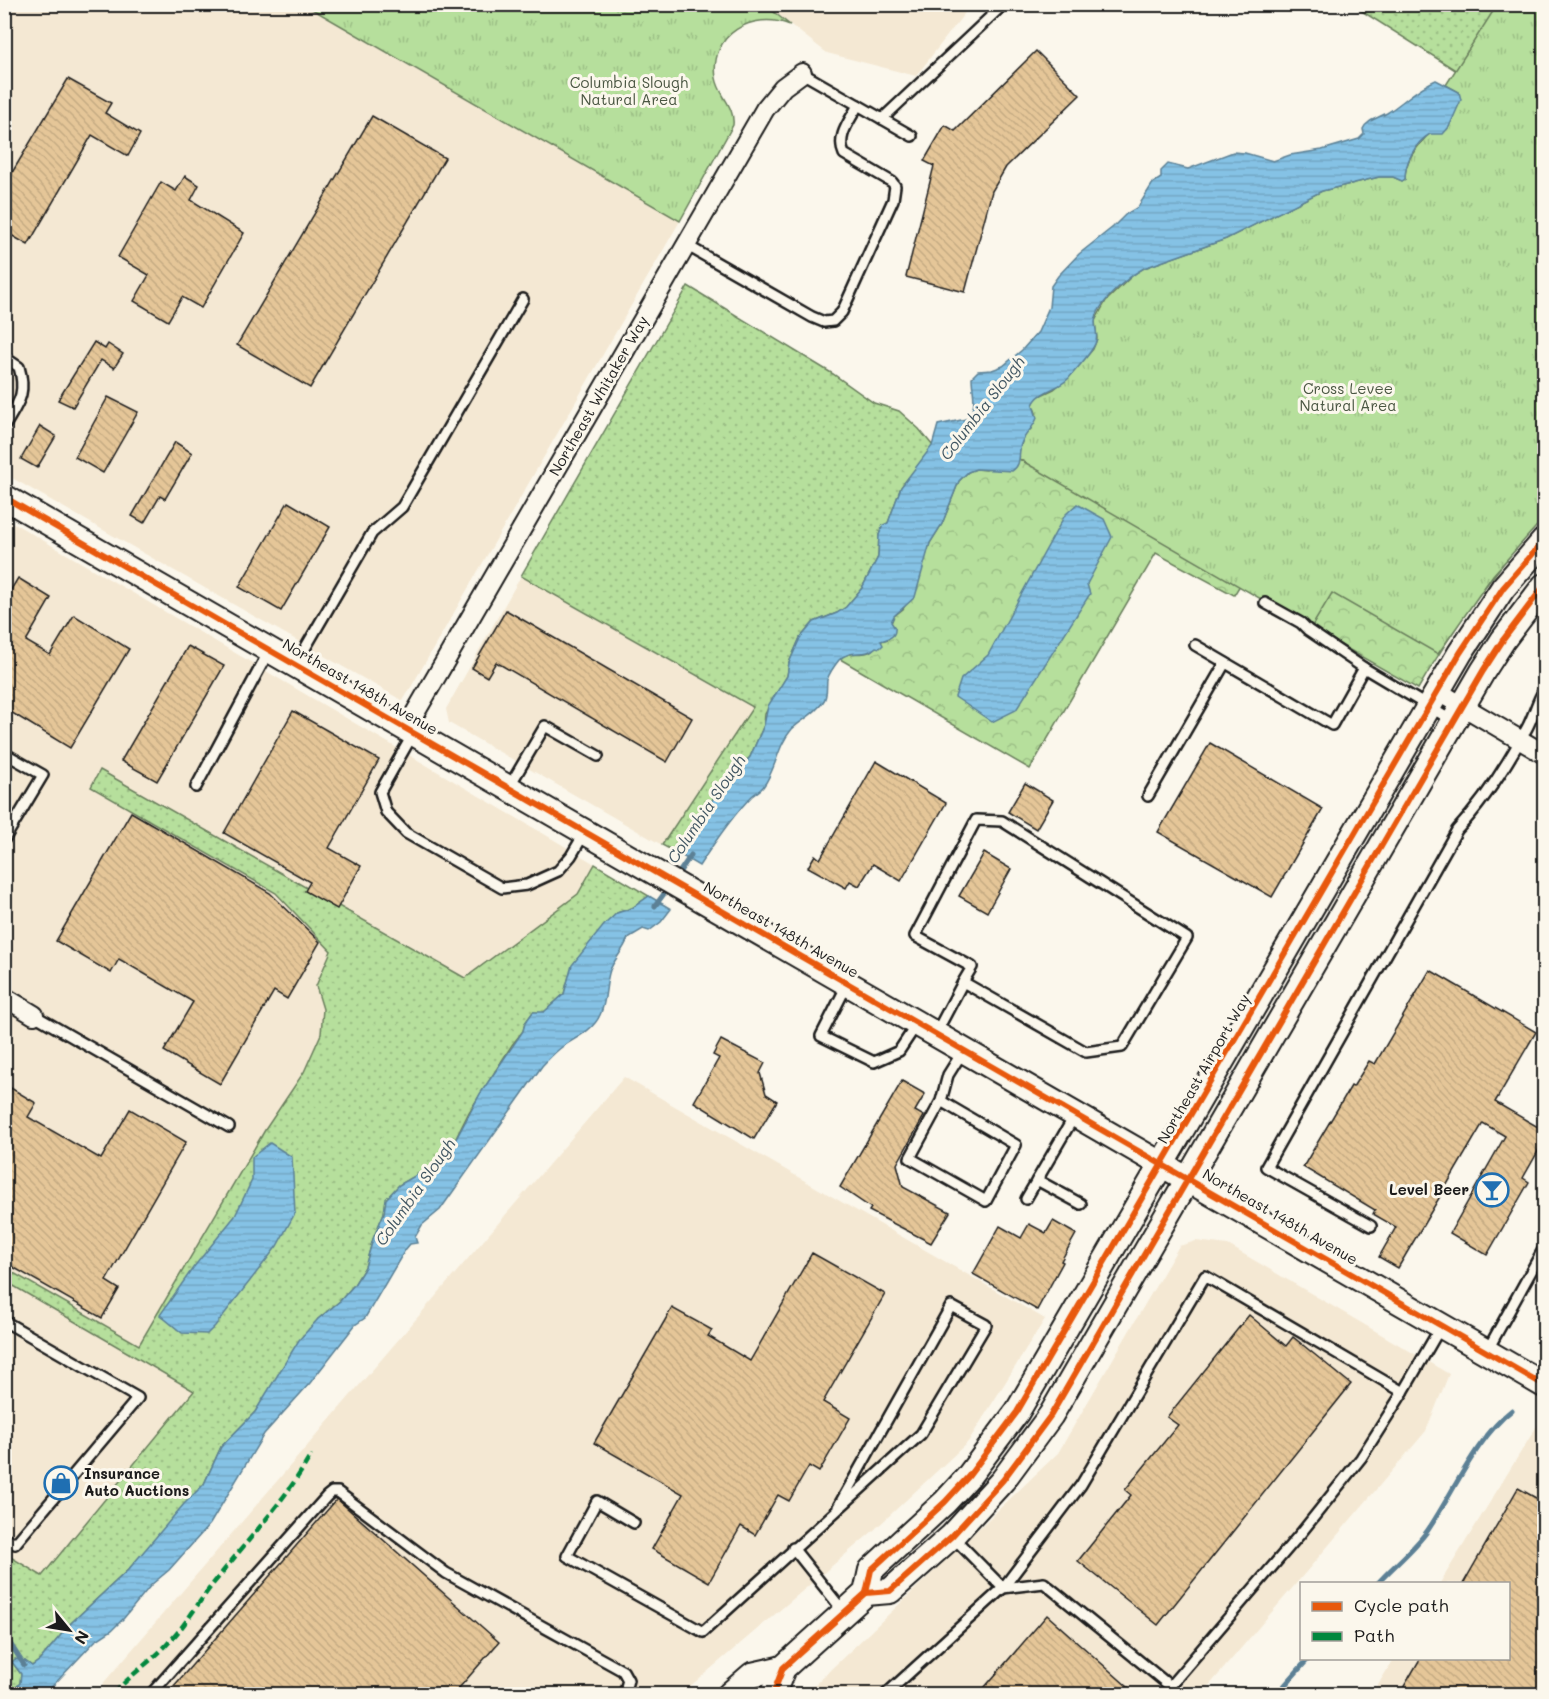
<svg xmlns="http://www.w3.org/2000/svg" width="1549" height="1699" font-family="Mali,sans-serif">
	<defs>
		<pattern id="grass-dots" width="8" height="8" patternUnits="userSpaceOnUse" patternTransform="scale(1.5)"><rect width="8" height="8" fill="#b6df9c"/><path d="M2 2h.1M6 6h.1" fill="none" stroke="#9cbf86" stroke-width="1.8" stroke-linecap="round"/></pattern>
		<pattern id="forest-crowns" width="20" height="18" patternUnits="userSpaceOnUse" patternTransform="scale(1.5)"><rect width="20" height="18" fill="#b6df9c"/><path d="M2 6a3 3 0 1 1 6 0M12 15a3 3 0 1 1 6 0" fill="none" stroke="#9cbf86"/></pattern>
		<pattern id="park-tufts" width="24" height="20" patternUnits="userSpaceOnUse" patternTransform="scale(1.5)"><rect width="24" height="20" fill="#b6df9c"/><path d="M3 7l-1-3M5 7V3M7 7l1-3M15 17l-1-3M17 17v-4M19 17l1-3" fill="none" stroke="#9cbf86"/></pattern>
		<pattern id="water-rules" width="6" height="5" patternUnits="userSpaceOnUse" patternTransform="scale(1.5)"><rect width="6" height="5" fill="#85c2e5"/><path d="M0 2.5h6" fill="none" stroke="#72a6c4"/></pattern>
		<pattern id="building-back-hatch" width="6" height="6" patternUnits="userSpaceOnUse" patternTransform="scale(1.5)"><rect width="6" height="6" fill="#e5c698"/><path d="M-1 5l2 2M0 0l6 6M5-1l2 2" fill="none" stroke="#c4aa82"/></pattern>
	</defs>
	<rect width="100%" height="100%" fill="#fbf7ec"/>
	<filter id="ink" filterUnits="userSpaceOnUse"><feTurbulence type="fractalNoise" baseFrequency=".0167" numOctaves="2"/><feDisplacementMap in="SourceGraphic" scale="12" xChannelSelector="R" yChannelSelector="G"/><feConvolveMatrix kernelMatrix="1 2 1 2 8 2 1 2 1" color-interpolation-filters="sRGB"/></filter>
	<g filter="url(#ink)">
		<!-- built -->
		<g fill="#f4e8d3">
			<polygon points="5,5 305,5 680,221 403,701 5,474"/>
			<polygon points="765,5 971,5 916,76 827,53"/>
			<polygon points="5,518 595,864 578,894 466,978 100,771 91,787 276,893 332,951 316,986 323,1009 321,1034 304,1072 265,1130 139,1345 5,1268"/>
			<polygon points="521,576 753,708 662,845 449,723 446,709"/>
			<polygon points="624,1077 1045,1319 968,1442 873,1531 681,1694 94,1694"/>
			<polygon points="1196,1241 1228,1245 1449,1374 1426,1431 1202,1694 805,1694 1058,1453 1179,1246"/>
			<polygon points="5,1281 194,1391 5,1620"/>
			<polygon points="1543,1416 1544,1417 1544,1694 1372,1694 1394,1659 1508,1658 1508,1584 1440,1583"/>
		</g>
		<!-- grass -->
		<g fill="url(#grass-dots)" stroke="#697e5c" stroke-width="1.5">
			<polygon points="1352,5 1544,5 1468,78"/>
			<polygon points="688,286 833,374 874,403 899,411 919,429 933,446 901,487 888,523 883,526 879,535 878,557 862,588 846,607 837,613 814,622 800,638 789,663 787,676 765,714 764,725 750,757 700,814 677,853 662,845 753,707 521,576"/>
			<polygon points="100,770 465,978 578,894 595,864 649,896 632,908 617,913 569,976 564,994 543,1013 533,1012 525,1023 523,1031 512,1045 469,1112 449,1152 436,1164 399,1185 386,1199 384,1213 373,1239 365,1267 354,1285 340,1301 318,1319 255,1412 221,1447 204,1484 128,1570 71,1623 40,1660 32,1666 25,1661 12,1662 21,1674 20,1683 11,1694 5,1694 4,1553 42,1576 194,1391 5,1281 5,1268 139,1345 265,1130 304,1072 321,1034 323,1009 316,986 331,951 276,893 91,787"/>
		</g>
		<!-- forest -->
		<path fill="url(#forest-crowns)" stroke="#697e5c" stroke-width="1.5" d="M 1019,452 L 1544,518 C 1494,569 1454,627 1418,689 L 1311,628 L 1260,552 L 1234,595 L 1156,553 L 1030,769 L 840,659 C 849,650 858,656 869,652 C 873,650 876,646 881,643 L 881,641 L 888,639 L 895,628 L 891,623 L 894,616 L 903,609 L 916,587 L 930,543 L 942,524 L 959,481 L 968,472 L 976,469 L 986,470 Z"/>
		<!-- park -->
		<g fill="url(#park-tufts)" stroke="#697e5c" stroke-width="1.5">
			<path d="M 765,5 L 790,25 C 753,10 709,34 716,78 C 719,96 735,106 733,125 L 680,221 L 305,5 Z"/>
			<path d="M 1497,5 L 1544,5 L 1544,518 L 1493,575 L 1438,654 L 1332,593 L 1311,628 L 1019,459 L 1019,452 L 1024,435 L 1031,429 L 1036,413 L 1033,405 L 1035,398 L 1054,389 L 1070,376 L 1093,349 L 1097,339 L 1095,321 L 1106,301 L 1134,274 L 1144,268 L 1226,239 L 1322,191 L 1379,177 L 1393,177 L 1402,181 L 1405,179 C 1405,157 1419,146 1431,131 C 1441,119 1450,105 1459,92 L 1446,85 Z"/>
		</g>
		<!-- water -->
		<g fill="url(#water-rules)" stroke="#5b8095" stroke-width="1.5">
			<path d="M 1436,80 L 1459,92 L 1461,100 L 1449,127 L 1443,134 L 1430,134 C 1415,143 1405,162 1405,179 L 1402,181 L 1393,177 L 1379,177 L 1322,191 L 1226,239 L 1144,268 C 1128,277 1097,303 1095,322 C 1095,328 1098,335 1096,341 C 1094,351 1076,369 1069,378 C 1058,390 1039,390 1033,405 L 1037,418 C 1033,429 1025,433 1021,444 C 1018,454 1022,465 1012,471 L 976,469 L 968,472 L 959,481 L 942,524 L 930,543 L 915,597 L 894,616 L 891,622 L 895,628 C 896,637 888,639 881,641 L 883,645 L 880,648 L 876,647 C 866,658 850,648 839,660 C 835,665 829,674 827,680 C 826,688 828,696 823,702 C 815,714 801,720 792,729 C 777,746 776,770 763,787 C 760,791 755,793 752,796 C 733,815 714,843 699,866 L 677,853 L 700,814 L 750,757 L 764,725 L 768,706 L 787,676 L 789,663 L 800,638 L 814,622 L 837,613 L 846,607 L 862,588 L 878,557 L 879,535 L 883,525 L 888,523 L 901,487 L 932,446 L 938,425 L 966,419 C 979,406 972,393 972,377 L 978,371 L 992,370 L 1003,366 L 1022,350 L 1038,332 L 1049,307 L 1051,286 L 1058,276 L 1079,254 L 1113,227 L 1126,214 L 1138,207 L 1153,183 L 1161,178 L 1161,171 L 1168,164 L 1188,169 L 1233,152 L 1245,153 L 1273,161 L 1290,155 L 1322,150 L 1359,139 L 1364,134 L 1363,129 C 1367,120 1378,118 1387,113 C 1404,102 1417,88 1436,80 Z"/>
			<polygon points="1077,504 1104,519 1112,537 1087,584 1090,594 1016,710 992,722 955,697 961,679 988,655 1065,515"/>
			<path d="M 649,896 L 671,909 L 661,922 L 649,931 L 643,929 L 628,938 C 624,950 615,958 610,970 C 605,984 607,1001 600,1015 C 593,1031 575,1038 562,1047 C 555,1052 548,1060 542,1066 L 440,1210 L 422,1225 L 415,1237 L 417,1243 L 410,1244 L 405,1250 L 365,1318 L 355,1325 L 310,1383 L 264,1434 L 210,1524 L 169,1570 L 151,1585 L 124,1618 L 112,1630 L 95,1641 L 45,1694 L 11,1694 L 20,1683 L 21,1674 L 12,1662 L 15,1659 L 25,1661 L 32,1666 L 40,1660 L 71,1623 L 128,1570 L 184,1504 L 204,1484 L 221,1447 L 255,1412 L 299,1340 L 318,1319 L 340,1301 L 354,1285 L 365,1267 L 373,1239 L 384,1213 L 386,1199 L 399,1185 L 436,1164 L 449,1152 L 480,1094 L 523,1031 L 525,1023 L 533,1012 L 544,1012 L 564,994 L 572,965 L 605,924 L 617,913 L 632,908 Z"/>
			<polygon points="270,1143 292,1157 295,1213 277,1246 215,1326 207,1334 182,1333 160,1315 193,1268 235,1216 252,1180 252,1157"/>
		</g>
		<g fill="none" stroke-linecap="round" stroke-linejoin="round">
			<!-- stream -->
			<g stroke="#5b8095" stroke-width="5">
				<polyline points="676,877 691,855"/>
				<polyline points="655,906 669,887"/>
				<path d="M 1377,1584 C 1393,1566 1414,1550 1428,1530 C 1453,1493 1477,1437 1512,1410"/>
				<polyline points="4,1634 24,1665"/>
				<polyline points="1277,1694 1309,1658"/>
			</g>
		</g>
		<!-- building -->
		<g fill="url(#building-back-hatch)" stroke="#1c1c1c" stroke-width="1.5">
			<polygon points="1036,51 1080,95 1006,167 992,191 965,292 906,277 934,166 924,161 945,125 955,131"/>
			<polygon points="68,79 111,103 105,113 140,134 128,156 92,135 28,245 4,231 4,186"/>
			<polygon points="372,116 445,158 310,388 237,345"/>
			<polygon points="185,176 199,185 191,200 244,233 201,308 182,297 168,321 134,301 149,275 118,257 161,182 176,191"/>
			<polygon points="94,342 105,349 108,344 123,354 114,368 101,360 73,407 58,400"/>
			<polygon points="108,397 138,412 103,473 75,457"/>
			<polygon points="40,426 56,436 37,468 21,459"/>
			<polygon points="175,442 192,453 165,499 160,496 144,523 132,516"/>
			<polygon points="288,502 330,527 281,611 239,587"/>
			<polygon points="18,578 51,598 26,641 50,655 74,615 129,649 70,748 4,708 4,601"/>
			<polygon points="506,610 692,718 667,762 496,662 487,677 472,668"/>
			<polygon points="188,646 224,666 157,781 121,761"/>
			<polygon points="293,711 379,760 329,848 361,866 337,909 305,891 310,882 224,833"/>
			<polygon points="1210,743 1323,809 1272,897 1158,832"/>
			<polygon points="876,761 946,803 901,881 873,864 859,886 850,881 846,888 808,867 815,855 820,859"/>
			<polygon points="1025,783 1053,800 1036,829 1008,812"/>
			<polygon points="131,812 270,893 320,942 287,999 274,991 220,1084 164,1051 193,1002 119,959 111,973 56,941"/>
			<polygon points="984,853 1011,869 987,912 959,896"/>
			<polygon points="1430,970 1536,1032 1495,1102 1545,1131 1545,1139 1523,1178 1529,1182 1487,1255 1450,1233 1505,1136 1483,1123 1398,1268 1379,1257 1396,1227 1373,1214 1375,1210 1303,1167 1351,1086 1353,1087 1369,1061 1375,1064"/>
			<polygon points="721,1040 765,1063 760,1073 766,1094 777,1101 754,1139 694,1102 719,1058 713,1055"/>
			<polygon points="902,1081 925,1094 915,1111 924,1116 897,1164 903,1187 950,1212 931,1243 869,1211 871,1208 840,1187"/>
			<polygon points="4,1084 36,1103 28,1117 101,1159 130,1109 186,1142 106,1281 119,1289 102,1318 4,1262"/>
			<polygon points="1053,1221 1076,1234 1061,1261 1063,1262 1037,1310 973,1274 1000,1226 1021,1238 1029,1224 1046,1233"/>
			<polygon points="812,1253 885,1294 823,1402 850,1418 819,1472 809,1466 789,1501 778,1495 755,1535 741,1526 709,1582 652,1549 683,1494 594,1443 672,1308 712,1330 708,1336 750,1361"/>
			<polygon points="1249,1315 1286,1346 1293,1337 1351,1384 1158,1625 1078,1561 1131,1495 1125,1490 1178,1425 1167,1417"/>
			<polygon points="1518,1488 1545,1503 1545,1695 1399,1695 1420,1659 1509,1659 1509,1584 1463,1584"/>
			<polygon points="337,1499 499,1642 453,1695 166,1695"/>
			<polygon points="1047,1615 1137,1695 978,1695"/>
		</g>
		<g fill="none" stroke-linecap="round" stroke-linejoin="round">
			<defs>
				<g id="lane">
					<polyline points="802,73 912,136"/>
					<polyline points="882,119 1004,4"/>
					<path d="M 686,245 L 812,317 L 824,322 L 833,321 L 842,312 L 893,200 L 895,186 L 892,182 L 844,154 C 836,136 850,121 858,105"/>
					<path d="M 4,357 L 19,367 C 27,395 18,403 4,427"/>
					<polyline points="1265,603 1301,623 1308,630 1364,668"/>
					<polyline points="1195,645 1332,725 1364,668 1453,721"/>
					<polyline points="296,664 372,533 402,507 523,299"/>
					<polyline points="413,734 380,792 386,812 406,833 502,888 527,885 558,871 571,856 584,834"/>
					<polyline points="4,753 43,775 4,840"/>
					<polyline points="196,787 269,651"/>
					<polyline points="509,787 545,726 598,756"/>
					<polyline points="1148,796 1225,663"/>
					<polyline points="847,985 821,1036 874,1062 899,1051 917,1024"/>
					<polyline points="34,1015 229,1127"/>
					<polyline points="936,1033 963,982 1086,1052 1122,1047 1187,938 1002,821 976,820 915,936 972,967 963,982"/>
					<polyline points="941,1101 1016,1145 986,1201 910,1158 941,1101 948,1075 963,1051"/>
					<polyline points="1037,1180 1081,1204"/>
					<polyline points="1026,1199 1075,1115"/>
					<path d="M 1371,1226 L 1266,1167 L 1457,830 C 1486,799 1507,765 1527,728 C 1534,715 1537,701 1544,690"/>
					<polyline points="4,1321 138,1398 15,1544 4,1537"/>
					<polyline points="1487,1351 1544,1248"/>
					<polyline points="634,1523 597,1501 567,1556 703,1632 921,1434 986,1325 951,1306 838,1507"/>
					<polyline points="793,1548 844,1612"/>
					<polyline points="1003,1588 1081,1485 1205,1276 1403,1392 1440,1328"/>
					<polyline points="1003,1588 1044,1583 1170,1686 1301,1533 1361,1458 1403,1392"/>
					<polyline points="151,1694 327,1496 332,1492 338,1492 446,1573 623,1671 628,1680 624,1694"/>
					<polyline points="886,1694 1003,1588 952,1536"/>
				</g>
				<g id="street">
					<polyline points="1437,691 1544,754"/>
					<polyline points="407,727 765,109 783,87 802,73"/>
					<polyline points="4,997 34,1015"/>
				</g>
				<g id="secondary">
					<polyline points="4,497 1544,1385"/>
					<polyline points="866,1593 890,1591 952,1536 1003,1480 1051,1415 1483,671 1503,640 1544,586"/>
					<polyline points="730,1694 752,1675 783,1668"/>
					<polyline points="773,1694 783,1668 866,1593 871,1570 945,1502 968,1477 1017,1412 1460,653 1503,588 1544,541"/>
				</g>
			</defs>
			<!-- lane casing -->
			<use href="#lane" stroke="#1c1c1c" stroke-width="14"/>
			<!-- street casing -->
			<use href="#street" stroke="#1c1c1c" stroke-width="22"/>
			<!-- secondary casing -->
			<use href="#secondary" stroke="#1c1c1c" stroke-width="28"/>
			<!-- lane -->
			<use href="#lane" stroke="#fbf7ec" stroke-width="9"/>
			<!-- street -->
			<use href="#street" stroke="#fbf7ec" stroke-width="18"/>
			<!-- secondary -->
			<use href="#secondary" stroke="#fbf7ec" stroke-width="24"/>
			<!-- quiet -->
			<path stroke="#00873e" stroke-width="4.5" stroke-dasharray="9 4.5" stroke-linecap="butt" d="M 114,1694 C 130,1674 153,1661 170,1641 C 188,1622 200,1599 217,1579 C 249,1538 285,1501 311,1455"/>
			<defs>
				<g id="cycleway">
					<polyline points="4,497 1544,1385"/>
					<polyline points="866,1593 890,1591 952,1536 1003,1480 1051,1415 1483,671 1503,640 1544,586"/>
					<polyline points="773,1694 783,1668 866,1593 871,1570 945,1502 968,1477 1017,1412 1460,653 1503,588 1544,541"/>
				</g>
			</defs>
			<!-- cycleway casing -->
			<use href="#cycleway" stroke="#fbf7ec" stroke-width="10"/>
			<!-- cycleway -->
			<use href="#cycleway" stroke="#e8590c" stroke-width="6"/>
		</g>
	</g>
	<!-- icons -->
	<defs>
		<symbol id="bar-ring" viewBox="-11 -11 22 22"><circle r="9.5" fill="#fbf7ec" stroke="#1f6fb2" stroke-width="1.5"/><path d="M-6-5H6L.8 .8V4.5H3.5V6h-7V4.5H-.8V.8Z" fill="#1f6fb2"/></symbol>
		<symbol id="shop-ring" viewBox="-11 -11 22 22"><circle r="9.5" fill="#fbf7ec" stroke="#1f6fb2" stroke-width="1.5"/><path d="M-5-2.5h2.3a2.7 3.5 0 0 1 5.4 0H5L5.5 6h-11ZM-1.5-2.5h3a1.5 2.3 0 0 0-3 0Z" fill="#1f6fb2"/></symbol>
	</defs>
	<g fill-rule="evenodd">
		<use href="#bar-ring" x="1473" y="1171" width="38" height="38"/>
		<use href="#shop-ring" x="42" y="1464" width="38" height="38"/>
	</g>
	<g text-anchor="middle" stroke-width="6" stroke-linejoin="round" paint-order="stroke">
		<!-- park labels -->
		<g font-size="15" fill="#4a5642" stroke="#fbf7ec">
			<text x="629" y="88">Columbia Slough<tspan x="629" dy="17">Natural Area</tspan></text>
			<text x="1348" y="394">Cross Levee<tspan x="1348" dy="17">Natural Area</tspan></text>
		</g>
		<!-- street labels -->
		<g font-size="15" fill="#1c1c1c" stroke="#fbf7ec">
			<text transform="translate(599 396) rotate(-60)" y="5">Northeast Whitaker Way</text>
			<text transform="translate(360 687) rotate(30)" y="5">Northeast 148th Avenue</text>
			<text transform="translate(781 930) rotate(30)" y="5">Northeast 148th Avenue</text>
			<text transform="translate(1204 1069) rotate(-60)" y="5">Northeast Airport Way</text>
			<text transform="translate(1280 1217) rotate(30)" y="5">Northeast 148th Avenue</text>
		</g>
		<!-- poi labels -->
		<g font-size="15" font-weight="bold" fill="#1c1c1c" stroke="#fbf7ec" text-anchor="end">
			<text x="1469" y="1195">Level Beer</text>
			<text x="84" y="1479" text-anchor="start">Insurance<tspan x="84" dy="17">Auto Auctions</tspan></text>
		</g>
		<!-- water labels -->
		<g font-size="16" font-style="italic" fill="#415662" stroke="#fbf7ec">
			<text transform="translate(982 408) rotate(-52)" y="6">Columbia Slough</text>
			<text transform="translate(706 809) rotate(-56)" y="6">Columbia Slough</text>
			<text transform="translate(415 1192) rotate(-55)" y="6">Columbia Slough</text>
		</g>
	</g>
	<!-- margin -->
	<rect width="1549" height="1699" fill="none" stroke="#fbf7ec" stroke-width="24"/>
	<rect x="12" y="12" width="1525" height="1675" fill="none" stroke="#1c1c1c" stroke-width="2" filter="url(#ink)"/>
	<!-- legend -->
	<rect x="1300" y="1582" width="210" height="78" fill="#fbf7ec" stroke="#a29f99" stroke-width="1.5"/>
	<rect x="1312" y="1602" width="30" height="9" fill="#e8590c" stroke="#a29f99" stroke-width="1.5"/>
	<text x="1354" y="1612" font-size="18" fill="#1c1c1c">Cycle path</text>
	<rect x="1312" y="1632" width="30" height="9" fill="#00873e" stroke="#a29f99" stroke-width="1.5"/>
	<text x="1354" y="1642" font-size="18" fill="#1c1c1c">Path</text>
	<!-- north arrow -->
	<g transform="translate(69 1630) rotate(120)" stroke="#fbf7ec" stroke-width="4.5" paint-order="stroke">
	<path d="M0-4.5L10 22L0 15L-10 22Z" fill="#1c1c1c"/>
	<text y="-9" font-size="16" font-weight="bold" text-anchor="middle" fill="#1c1c1c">N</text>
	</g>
</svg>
